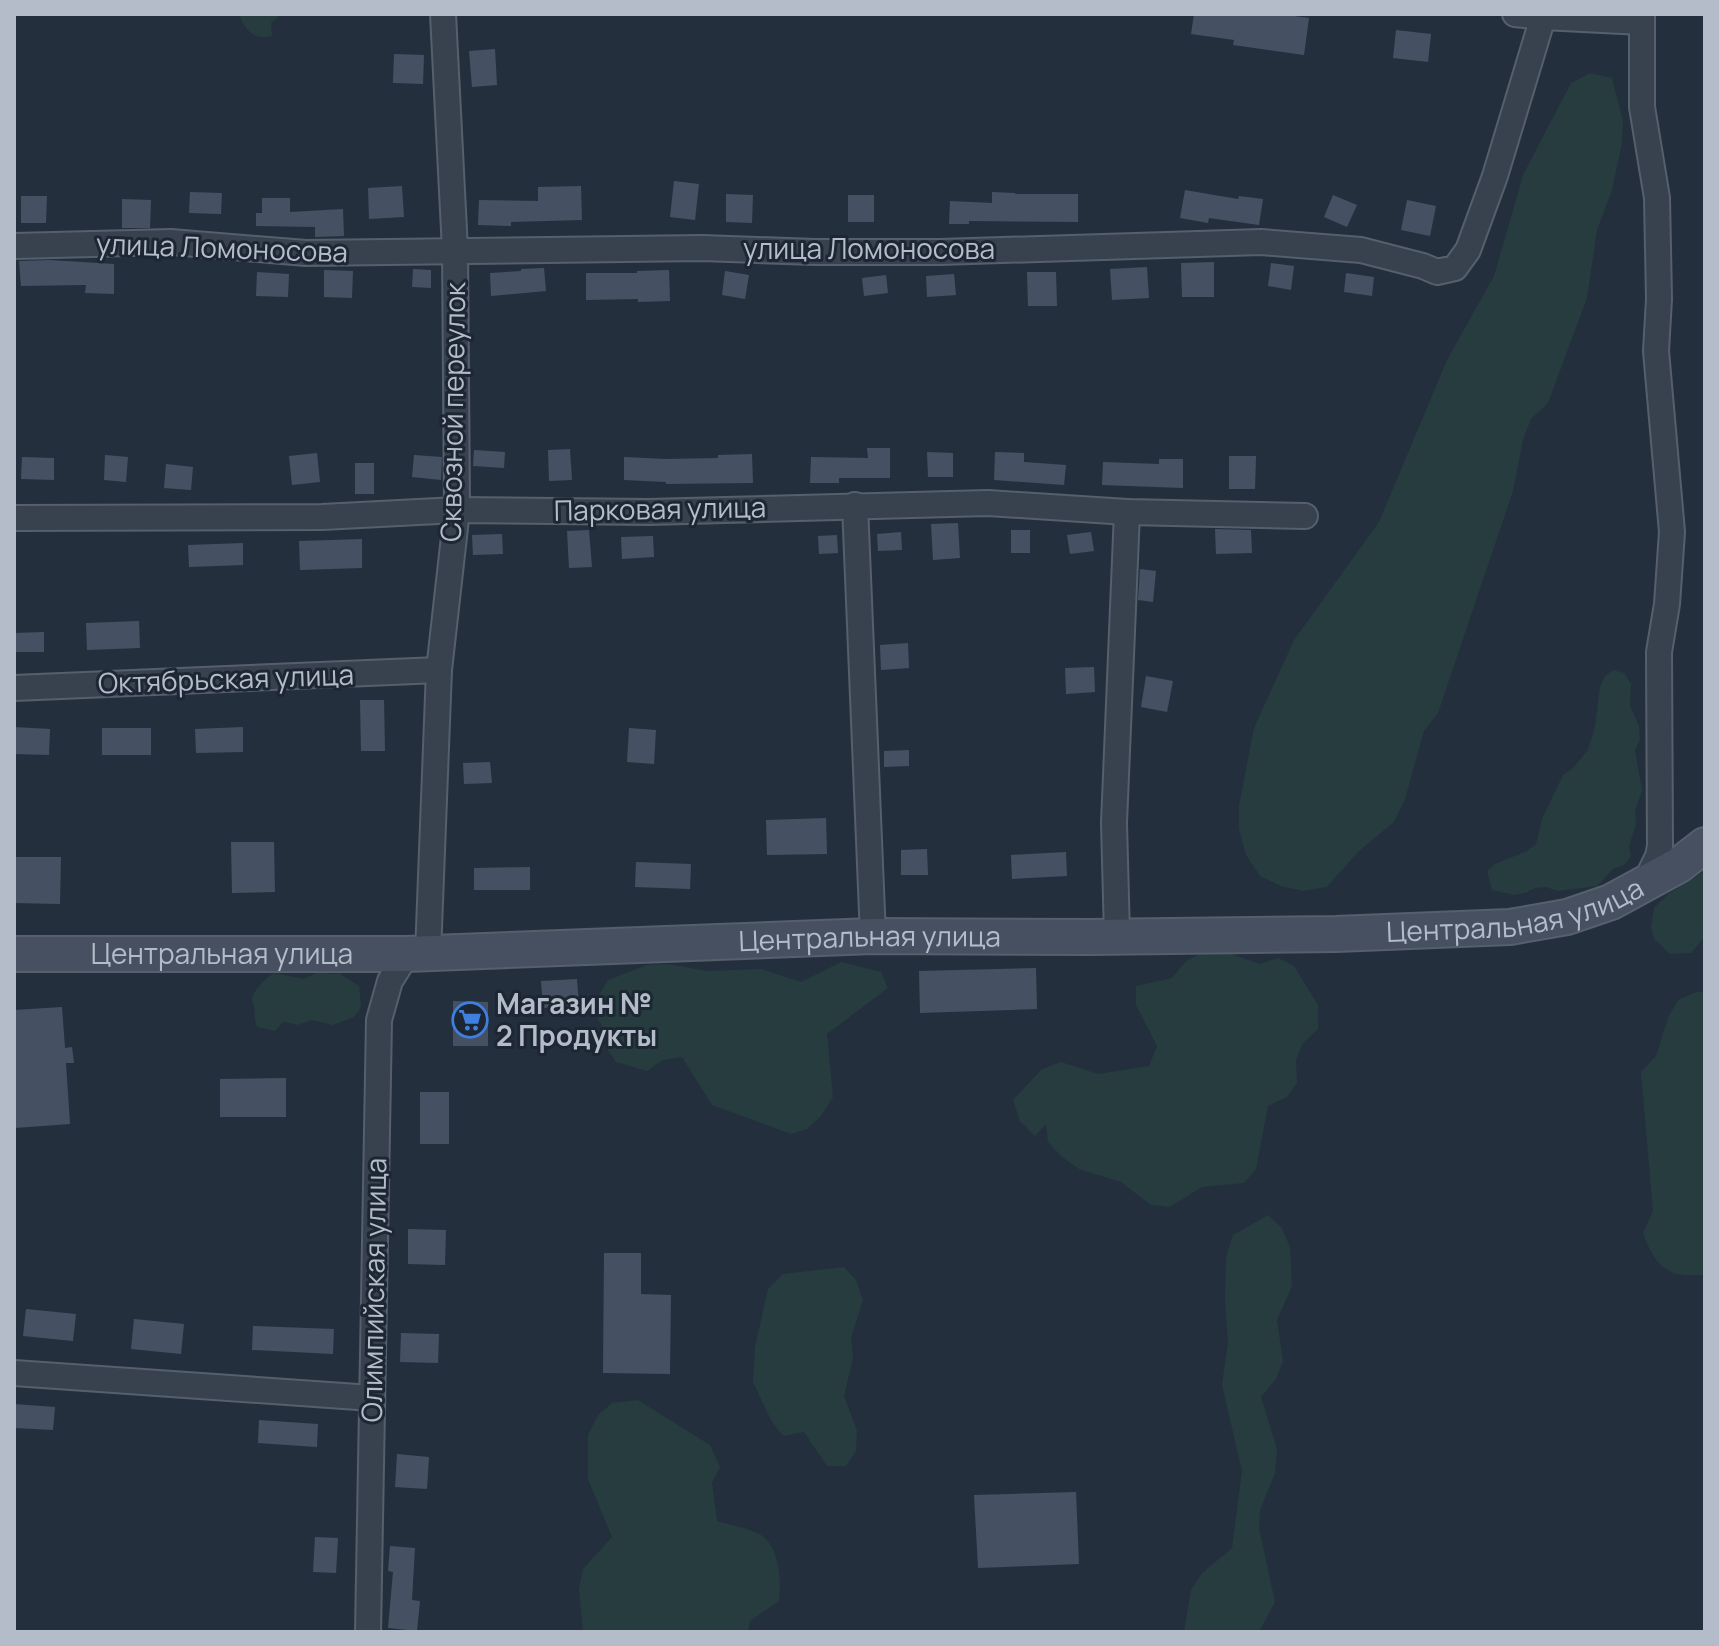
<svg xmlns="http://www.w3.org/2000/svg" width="1719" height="1646" font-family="Manrope,sans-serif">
	<rect width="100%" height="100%" fill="#242f3e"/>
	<!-- green -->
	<g fill="#263c3f">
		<path d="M 239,14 L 281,14 L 271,23 L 272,36 C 254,40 245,31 239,14 Z"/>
		<polygon points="1590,73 1612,78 1623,121 1622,143 1612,190 1597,230 1587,298 1548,403 1531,419 1523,440 1513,491 1438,713 1424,731 1405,799 1394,822 1359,851 1327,887 1303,891 1281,886 1260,876 1246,855 1239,829 1239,806 1254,728 1294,640 1379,522 1447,360 1494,276 1523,175 1571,83"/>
		<polygon points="1613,670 1624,673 1631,684 1630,706 1639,726 1640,740 1635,750 1642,790 1635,812 1636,824 1629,846 1631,856 1624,865 1613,869 1597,886 1558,891 1546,887 1535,888 1525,893 1514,895 1492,890 1487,871 1495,864 1527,851 1536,844 1542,819 1563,775 1573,768 1588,750 1595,727 1600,687 1605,676"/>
		<polygon points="1705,871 1705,936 1691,953 1670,954 1655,940 1651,928 1654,908 1668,894"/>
		<polygon points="1204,952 1227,952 1259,964 1278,958 1294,966 1318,1005 1318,1029 1302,1044 1296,1060 1297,1083 1287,1097 1268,1106 1256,1169 1244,1183 1202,1187 1170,1207 1151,1205 1121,1182 1079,1169 1062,1157 1048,1142 1046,1124 1035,1136 1020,1121 1013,1100 1042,1069 1061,1062 1098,1074 1149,1066 1157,1046 1136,1005 1136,986 1172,978 1186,961"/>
		<polygon points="841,962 881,972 888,988 827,1034 833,1097 821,1116 807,1129 791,1134 712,1105 682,1057 663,1060 647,1071 616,1062 605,1046 610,1037 598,1020 597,999 608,980 647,965 668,964 707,971 761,969 801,982"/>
		<path d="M 318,972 L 334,974 L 339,973 L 359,986 L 361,1005 L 359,1011 L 354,1017 L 333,1025 L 312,1020 L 297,1025 L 286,1022 L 282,1023 L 275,1031 L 257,1027 C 254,1020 255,1014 254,1007 C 254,1004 252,1002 252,1000 C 252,991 267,977 274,973 L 304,979 Z"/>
		<path d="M 1696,992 L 1705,992 L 1705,1275 C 1697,1275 1685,1276 1677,1274 C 1658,1269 1649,1250 1643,1233 L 1653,1211 L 1641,1072 L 1656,1056 L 1668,1018 L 1678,1000 Z"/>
		<polygon points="1268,1215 1282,1228 1290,1247 1292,1286 1277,1320 1283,1361 1276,1379 1261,1397 1277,1449 1275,1473 1260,1510 1259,1528 1275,1602 1259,1632 1184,1632 1191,1590 1202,1573 1232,1548 1242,1471 1222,1385 1228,1343 1225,1301 1226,1257 1233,1235"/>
		<polygon points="844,1267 856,1280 863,1300 851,1338 853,1358 844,1396 857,1431 856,1451 846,1466 827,1466 804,1432 783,1436 772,1422 753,1382 755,1347 768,1289 783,1274"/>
		<path d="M 638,1400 L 710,1445 L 720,1467 L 712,1483 L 717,1521 C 730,1525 743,1527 755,1532 C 779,1541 782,1579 779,1601 L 750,1621 L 748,1632 L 583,1632 L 579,1589 L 583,1569 L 612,1537 L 588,1479 L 588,1435 L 598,1415 L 612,1403 Z"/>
	</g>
	<!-- building -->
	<g fill="#455162">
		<polygon points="1194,14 1279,14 1309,18 1304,55 1233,45 1234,40 1191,34"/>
		<polygon points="1396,30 1431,34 1428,62 1393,58"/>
		<polygon points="495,49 497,85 472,87 469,51"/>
		<polygon points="394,54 424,55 423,84 393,83"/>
		<polygon points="674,181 699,184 695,220 670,217"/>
		<polygon points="402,186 404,217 369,219 368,188"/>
		<polygon points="581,186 582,220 511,222 511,226 478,225 479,200 538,201 538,187"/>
		<polygon points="1185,190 1238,199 1239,196 1263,199 1259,225 1209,218 1208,223 1180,218"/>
		<polygon points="190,192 222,193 221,214 189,213"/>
		<polygon points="992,192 1015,193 1015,194 1078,194 1078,222 969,221 969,224 949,224 950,201 992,203"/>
		<polygon points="726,194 753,195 752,223 726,222"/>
		<rect x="848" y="195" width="26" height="27"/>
		<polygon points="1333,195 1357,205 1347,227 1324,217"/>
		<polygon points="21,196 47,196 46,223 21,223"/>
		<polygon points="262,198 290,198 290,212 343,209 344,236 315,237 315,227 256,226 256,213 262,213"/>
		<polygon points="122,199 151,200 150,228 122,228"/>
		<polygon points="1407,200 1436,206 1430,236 1401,230"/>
		<polygon points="50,260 114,264 114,294 85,293 86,285 21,286 19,261"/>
		<polygon points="1214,262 1214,297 1182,297 1181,263"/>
		<polygon points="1271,263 1294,266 1291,290 1268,286"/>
		<polygon points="1147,267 1149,298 1112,300 1110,269"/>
		<polygon points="544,268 546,291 491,296 490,273 521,271 521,269"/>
		<polygon points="413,269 431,270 431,288 412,287"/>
		<polygon points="324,270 353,271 352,298 324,297"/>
		<polygon points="669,270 670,301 638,302 638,299 586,300 586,273 637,273 637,271"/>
		<polygon points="725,271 749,275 745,299 722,295"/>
		<polygon points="257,272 289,274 288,297 256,296"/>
		<polygon points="1027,272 1056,272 1057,306 1028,306"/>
		<polygon points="1346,273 1374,277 1372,296 1344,292"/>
		<polygon points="954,274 956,295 927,297 926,276"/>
		<polygon points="886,275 888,293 864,296 862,278"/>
		<polygon points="867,448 890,448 890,478 839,478 839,483 810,483 811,457 868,458"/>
		<polygon points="570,449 572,480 549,481 548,450"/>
		<polygon points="474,450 505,452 504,468 473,466"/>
		<polygon points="927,452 953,453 953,477 928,477"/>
		<polygon points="995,452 1024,453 1024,462 1066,465 1064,485 994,480"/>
		<polygon points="317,453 320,482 292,485 289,456"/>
		<polygon points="752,454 753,483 666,484 666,482 624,480 624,457 666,459 718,458 718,455"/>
		<polygon points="105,455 128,457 126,482 104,480"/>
		<polygon points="414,455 442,457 441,480 412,477"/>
		<polygon points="1229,456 1256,456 1255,489 1229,489"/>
		<polygon points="22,457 54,458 54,480 21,479"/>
		<polygon points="1159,459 1183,459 1183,488 1102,485 1103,462 1159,464"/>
		<rect x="355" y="463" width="19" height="31"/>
		<polygon points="166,464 193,467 191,490 164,488"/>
		<polygon points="958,523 960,558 933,560 931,524"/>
		<polygon points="1215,529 1251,530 1252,553 1216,554"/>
		<polygon points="589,530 592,567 569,568 567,531"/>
		<rect x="1011" y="530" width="19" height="23"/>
		<polygon points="901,532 902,550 878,551 877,534"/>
		<polygon points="1091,532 1094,551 1070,554 1067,535"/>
		<polygon points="502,534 503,554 473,555 472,535"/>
		<polygon points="837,535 838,553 819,554 818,536"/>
		<polygon points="653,536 654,557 622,559 621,537"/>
		<polygon points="362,539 362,568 300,570 299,541"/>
		<polygon points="243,543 243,565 189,567 188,545"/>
		<polygon points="1140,569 1156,571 1153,602 1138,600"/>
		<polygon points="139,621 140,648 87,650 86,623"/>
		<polygon points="44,632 44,652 14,652 14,633"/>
		<polygon points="908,643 909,668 881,670 880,645"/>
		<polygon points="1094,667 1095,692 1066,694 1065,668"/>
		<polygon points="1146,676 1173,681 1167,712 1141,707"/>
		<polygon points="360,700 384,700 385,751 361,751"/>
		<polygon points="14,727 50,729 49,755 14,754"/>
		<polygon points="243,727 243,752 196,753 195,729"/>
		<rect x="102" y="728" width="49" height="27"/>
		<polygon points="629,728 656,730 654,764 627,762"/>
		<polygon points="909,750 909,766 884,767 884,751"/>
		<polygon points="490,762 492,783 464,784 463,763"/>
		<polygon points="826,818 827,854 767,855 766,820"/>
		<polygon points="231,842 274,842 275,892 232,893"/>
		<polygon points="927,849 928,875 901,875 901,850"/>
		<polygon points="1066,852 1067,876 1012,879 1011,855"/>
		<polygon points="14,857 61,857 60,904 14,903"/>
		<polygon points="636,862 691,864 690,889 635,887"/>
		<polygon points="530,867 530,890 474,890 474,868"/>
		<polygon points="1036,968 1037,1009 920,1013 919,971"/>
		<polygon points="577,979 579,1006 543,1008 541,981"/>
		<polygon points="453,1001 488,1002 488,1046 453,1046"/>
		<polygon points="62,1007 65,1048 72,1047 74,1063 66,1063 70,1124 15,1128 14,1010"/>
		<polygon points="286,1078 286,1117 220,1117 220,1079"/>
		<rect x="420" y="1092" width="29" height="52"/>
		<polygon points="408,1229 446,1230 445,1265 408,1264"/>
		<polygon points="604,1253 641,1253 641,1294 671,1295 670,1374 603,1373"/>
		<polygon points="26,1309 76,1314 73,1341 23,1336"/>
		<polygon points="134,1319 184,1324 181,1354 131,1349"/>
		<polygon points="253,1326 334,1329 333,1354 252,1350"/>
		<polygon points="401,1333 439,1334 438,1363 400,1362"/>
		<polygon points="14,1404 55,1407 53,1430 14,1428"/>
		<polygon points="259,1420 318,1424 317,1447 258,1443"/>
		<polygon points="397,1454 429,1457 427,1489 395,1487"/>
		<polygon points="1076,1492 1079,1564 978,1568 974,1495"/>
		<polygon points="315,1537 338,1538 336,1573 313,1572"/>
		<polygon points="390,1546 415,1548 412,1600 420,1601 417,1631 388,1628 393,1572 388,1571"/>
	</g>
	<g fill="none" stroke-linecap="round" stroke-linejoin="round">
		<defs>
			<g id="street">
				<polyline points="1515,14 1543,17 1642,22"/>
				<polyline points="1642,14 1642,107 1657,198 1659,299 1656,351 1672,532 1667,604 1659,652 1660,846 1658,856 1644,885"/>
				<polyline points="14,246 171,242 306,253 702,248 815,252 940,252 1261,242 1361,250 1423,266 1437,272 1455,268 1468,250 1495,176 1543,17"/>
				<polyline points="855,505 873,936"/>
				<polyline points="14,518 322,517 457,510 648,512 988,503 1127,512 1305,516"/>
				<polyline points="14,688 439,670"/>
				<polyline points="1117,936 1114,823 1127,512"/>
				<polyline points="428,954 439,670 457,510 455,250 443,14"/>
				<polyline points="14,1373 372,1398"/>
				<polyline points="368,1632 379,1020 390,981 407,954"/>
			</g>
			<g id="secondary">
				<path id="s1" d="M 14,954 L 407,954 L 873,936 L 1090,937 L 1336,934 L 1510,927 L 1567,917 L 1611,902 L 1679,865 L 1705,845"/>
			</g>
		</defs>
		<!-- street casing -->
		<use href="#street" stroke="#565f6c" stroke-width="28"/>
		<!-- secondary casing -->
		<use href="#secondary" stroke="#565f6c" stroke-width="38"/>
		<!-- street -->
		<use href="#street" stroke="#38414e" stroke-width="24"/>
		<!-- secondary -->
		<use href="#secondary" stroke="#465061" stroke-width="34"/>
	</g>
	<!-- icons -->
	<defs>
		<symbol id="supermarket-ring" viewBox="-11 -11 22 22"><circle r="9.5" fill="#1d2633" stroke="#3f7fe0" stroke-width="1.5"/><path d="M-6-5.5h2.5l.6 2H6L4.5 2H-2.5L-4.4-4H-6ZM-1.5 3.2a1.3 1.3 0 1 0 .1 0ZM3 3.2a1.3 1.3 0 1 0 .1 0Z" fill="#3f7fe0"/></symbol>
	</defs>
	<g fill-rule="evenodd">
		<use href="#supermarket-ring" x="450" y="1000" width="40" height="40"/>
	</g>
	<g text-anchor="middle" stroke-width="6" stroke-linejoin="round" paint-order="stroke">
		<!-- street labels -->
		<g font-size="28" fill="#b4bcc9" stroke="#1d2633">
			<text transform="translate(222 248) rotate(2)" y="10">улица Ломоносова</text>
			<text x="869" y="259">улица Ломоносова</text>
			<text transform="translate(453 412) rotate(-89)" y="10">Сквозной переулок</text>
			<text transform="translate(660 509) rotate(-1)" y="10">Парковая улица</text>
			<text transform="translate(226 679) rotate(-2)" y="10">Октябрьская улица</text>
			<text dy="10" stroke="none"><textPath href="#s1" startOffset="1504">Центральная улица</textPath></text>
			<text dy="10" stroke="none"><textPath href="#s1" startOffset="856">Центральная улица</textPath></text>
			<text dy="10" stroke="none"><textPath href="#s1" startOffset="208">Центральная улица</textPath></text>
			<text transform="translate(374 1290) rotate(-89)" y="10">Олимпийская улица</text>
		</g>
		<!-- poi labels -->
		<g font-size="28" font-weight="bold" fill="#b4bcc9" stroke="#1d2633" text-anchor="start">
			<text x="496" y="1014">Магазин №<tspan x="496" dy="32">2 Продукты</tspan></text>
		</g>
	</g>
	<!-- border -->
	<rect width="1719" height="1646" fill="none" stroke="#b4bcc9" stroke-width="32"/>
</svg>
